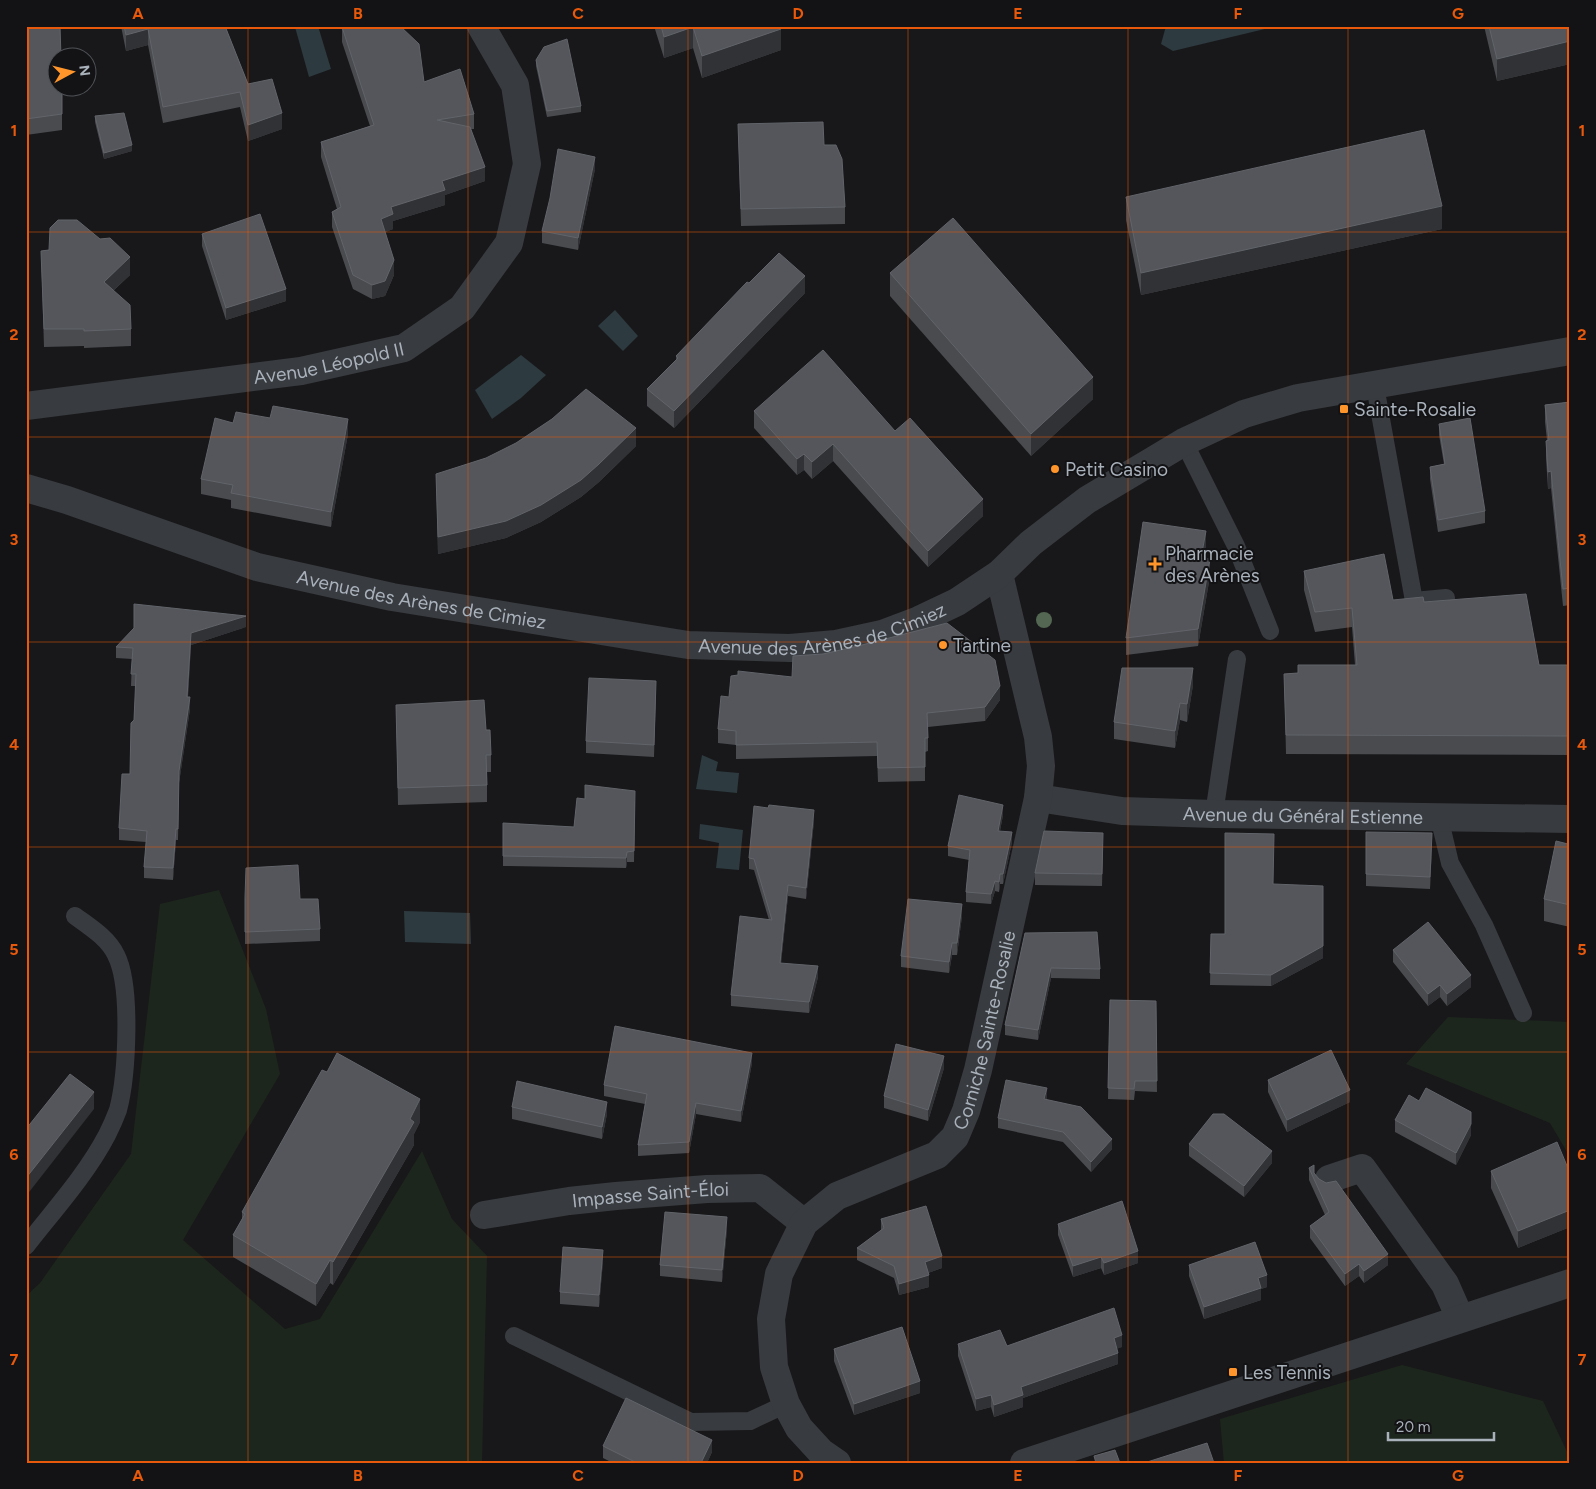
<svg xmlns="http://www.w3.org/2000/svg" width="1596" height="1489" font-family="Figtree,sans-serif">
	<rect width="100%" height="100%" fill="#18181a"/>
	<!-- green -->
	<g fill="#1d261d">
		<polygon points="219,890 266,1009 280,1074 183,1240 285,1329 320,1319 422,1151 452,1219 487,1256 482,1463 26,1463 26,1296 40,1283 131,1154 160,904"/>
		<polygon points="1448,1017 1570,1022 1570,1157 1550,1123 1406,1064"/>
		<polygon points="1402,1365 1543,1401 1570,1458 1570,1463 1224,1463 1220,1419"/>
	</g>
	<!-- water -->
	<g fill="#2d3a3f">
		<polygon points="318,26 331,69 309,77 295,27"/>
		<polygon points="1166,26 1270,26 1269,28 1173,51 1161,44"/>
		<polygon points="615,310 638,336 623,351 598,326"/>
		<polygon points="521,355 546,375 521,398 492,419 475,390"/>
		<polygon points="702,755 718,762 716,771 739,773 737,793 696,789"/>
		<polygon points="700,824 743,830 739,870 716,868 719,843 699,839"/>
		<polygon points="404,911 470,913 471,944 405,942"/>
	</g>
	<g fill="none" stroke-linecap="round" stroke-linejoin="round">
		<!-- service -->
		<g stroke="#383b3f" stroke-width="18">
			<polyline points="1375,386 1414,601 1446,598"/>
			<polyline points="1184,442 1236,546 1270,631"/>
			<polyline points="1214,814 1237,659"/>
			<polyline points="1439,817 1450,863 1484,925 1523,1013"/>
			<path d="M 26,1246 C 54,1210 86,1175 107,1135 C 111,1127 115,1118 118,1110 C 127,1076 132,986 116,955 C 108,938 90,927 75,916"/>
			<polyline points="514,1336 691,1422 750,1421 786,1404"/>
		</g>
		<!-- minor -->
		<g stroke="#383b3f" stroke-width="28">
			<path id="s1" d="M 26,406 L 301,371 L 404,348 L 462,308 L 509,243 L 527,164 L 515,85 L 481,26"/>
			<path id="s2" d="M 1038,798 L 1122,811 L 1214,814 L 1570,819"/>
			<polyline points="1329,1179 1362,1168 1445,1284 1460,1318"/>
			<path id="s3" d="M 484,1215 L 569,1201 L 616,1196 L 707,1189 L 760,1188 L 804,1223"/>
			<path id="s4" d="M 837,1463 L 821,1452 L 799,1428 L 786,1404 L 774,1367 L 771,1319 L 779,1274 L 804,1223 L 837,1196 L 937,1155 L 955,1137 L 966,1111 L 978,1070 L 1038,798 L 1041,766 L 1038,737 L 999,574"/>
			<polyline points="1024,1463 1570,1283"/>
		</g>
		<!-- tertiary -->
		<path stroke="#383b3f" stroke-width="28" id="s5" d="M 26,488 L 67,500 L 257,567 L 392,597 L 688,645 L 790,648 L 836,644 L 882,634 L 919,620 L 957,602 L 999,574 L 1031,543 L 1087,500 L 1184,442 L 1244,414 L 1298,398 L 1570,351"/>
	</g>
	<!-- trees -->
	<circle fill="#536752" cx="1044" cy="620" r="8"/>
	<!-- wall -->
	<g fill="#494b4f">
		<polygon points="26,26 62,114 62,130 26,135"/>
		<polygon points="121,26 225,26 248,84 282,129 248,141 240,107 163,123 148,45 126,51"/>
		<polygon points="654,26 778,26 781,50 702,78 693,48 664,58"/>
		<polygon points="1484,26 1570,26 1570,64 1497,81"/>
		<polygon points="342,27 424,82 474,114 474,129 471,129 485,181 445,195 445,205 393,221 393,229 385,232 394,275 385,296 372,299 353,289 332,227 332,212 337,209 321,157 321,142 370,126 342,42"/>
		<polygon points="536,60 581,106 581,112 547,117 536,66"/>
		<polygon points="95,116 132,151 104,159 95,122"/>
		<polygon points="738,124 845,207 845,224 741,226"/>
		<polygon points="595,169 578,250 542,243 542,231"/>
		<polygon points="1126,197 1442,229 1141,295 1126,220"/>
		<polygon points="202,234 286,301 226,320 202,246"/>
		<polygon points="49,250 130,275 113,291 131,329 131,346 84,348 84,346 44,347 41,251"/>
		<polygon points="890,273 1093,399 1031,456 890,296"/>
		<polygon points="749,283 805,293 674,428 647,406 647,389 676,360 676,356"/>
		<polygon points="1570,402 1570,605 1563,606 1551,488 1548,489 1546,458 1546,441 1547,440 1545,422 1545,405"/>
		<polygon points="754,411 895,431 983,516 928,567 833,461 812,479 804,470 797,475 754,428"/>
		<polygon points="233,423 348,434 331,527 231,508 231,500 201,494 201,479"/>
		<polygon points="1439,424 1485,511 1485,523 1438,532 1430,479 1430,467 1444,464 1439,435"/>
		<polygon points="636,446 599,482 581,497 541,522 506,538 438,554 436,474"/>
		<polygon points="1206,548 1204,558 1210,576 1198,646 1126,655 1126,638"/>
		<polygon points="1304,571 1393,600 1424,602 1539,665 1570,674 1570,755 1286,754 1284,674 1298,673 1298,665 1355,665 1352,627 1315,632 1304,590"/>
		<polygon points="246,627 191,645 188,697 190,709 179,783 178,840 176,840 173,880 144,878 144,867 146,842 119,840 119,828 130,774 134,720 136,686 131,686 132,659 116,658 116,647"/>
		<polygon points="823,654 1000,700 985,721 928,727 928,751 925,752 925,781 878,782 877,756 736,759 736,745 718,743 718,729 729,697 792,677"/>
		<polygon points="1193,685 1187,722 1180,720 1175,748 1114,739 1114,722"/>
		<polygon points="656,692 654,757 586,753 586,741"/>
		<polygon points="396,705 486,730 491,755 491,772 487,772 487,802 398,805"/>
		<polygon points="585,799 635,801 634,862 627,862 626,868 503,866 503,823 574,827"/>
		<polygon points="1003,815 1000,831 1012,842 1003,884 1000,884 999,892 995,891 991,904 966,902 966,892 969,860 948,856 948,846"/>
		<polygon points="814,821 806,899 788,896 781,963 818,977 809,1013 731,1006 731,995 769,920 754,870 749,869 749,858"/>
		<polygon points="1366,832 1432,845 1430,889 1366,886"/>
		<polygon points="1570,838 1570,927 1544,921 1544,899 1568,844"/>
		<polygon points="1103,844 1102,886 1035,885 1035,873"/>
		<polygon points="1273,884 1323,958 1271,986 1210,985 1211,934 1225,934"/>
		<polygon points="245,897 300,899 320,929 320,941 245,944"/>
		<polygon points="962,916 957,955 952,955 949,973 901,967 901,956"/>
		<polygon points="1025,933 1100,969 1100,979 1051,978 1038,1040 1005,1035 1005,1025"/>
		<polygon points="1393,950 1471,987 1447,1006 1440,997 1428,1006 1393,962"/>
		<polygon points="1110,1000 1156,1001 1157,1092 1135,1091 1134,1100 1108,1099"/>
		<polygon points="752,1063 741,1122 696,1114 689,1153 638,1156 638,1145 645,1104 604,1096 604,1085"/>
		<polygon points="944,1068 928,1121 884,1108 884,1096"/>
		<polygon points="1268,1080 1350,1102 1287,1132 1268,1092"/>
		<polygon points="1047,1098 1046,1100 1112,1149 1091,1172 1063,1142 998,1128 998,1118"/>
		<polygon points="512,1107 607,1114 602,1139 512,1119"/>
		<polygon points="1395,1120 1471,1135 1456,1165 1395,1132"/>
		<polygon points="420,1122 414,1134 414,1145 333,1285 330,1283 316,1306 233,1257 233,1235 242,1219 242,1212"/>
		<polygon points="1189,1144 1272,1163 1244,1197 1189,1156"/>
		<polygon points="1309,1168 1314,1173 1388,1265 1364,1283 1359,1276 1345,1286 1310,1238 1310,1226 1325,1215 1309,1180"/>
		<polygon points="1491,1171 1570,1173 1570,1227 1518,1248 1491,1188"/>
		<polygon points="881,1219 942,1268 928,1273 929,1287 899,1295 894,1278 857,1260 857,1248 881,1231"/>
		<polygon points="1058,1224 1138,1263 1104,1275 1101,1268 1073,1277 1058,1235"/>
		<polygon points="727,1229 722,1282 660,1276 660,1265"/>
		<polygon points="603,1261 599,1307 560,1304 560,1292"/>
		<polygon points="1189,1265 1267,1287 1261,1289 1261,1300 1204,1319 1189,1276"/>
		<polygon points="958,1344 1007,1346 1122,1347 1117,1348 1118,1364 1023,1398 1023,1407 994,1417 991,1407 976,1411 958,1356"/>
		<polygon points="834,1349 920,1393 854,1415 834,1361"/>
		<polygon points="603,1446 712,1452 707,1463 613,1463 603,1458"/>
	</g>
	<!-- shaded-wall -->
	<g fill="#313235">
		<polygon points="693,27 693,48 664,58 664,37"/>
		<polygon points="148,29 148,45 126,51 126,35"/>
		<polygon points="781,29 781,50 702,78 702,56"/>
		<polygon points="1570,41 1570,64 1497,81 1497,59"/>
		<polygon points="282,113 282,129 248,141 248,125"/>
		<polygon points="132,145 132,151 104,159 104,153"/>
		<polygon points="595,157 595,169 578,250 578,238"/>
		<polygon points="485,167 485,181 445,195 445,205 393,221 393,229 381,234 381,219 391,207 442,181"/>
		<polygon points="1442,206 1442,229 1141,295 1141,273"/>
		<polygon points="130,257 130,275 104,299 104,282"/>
		<polygon points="394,260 394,275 385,296 372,299 372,285"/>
		<polygon points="805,276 805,293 674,428 674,411"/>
		<polygon points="286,289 286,301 226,320 226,308"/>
		<polygon points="1093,377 1093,399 1031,456 1031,434"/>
		<polygon points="348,419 348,434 331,527 331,512"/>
		<polygon points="636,428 636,446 599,482 581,497 541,522 506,538 438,554 438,537"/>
		<polygon points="833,444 833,461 812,479 812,462"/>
		<polygon points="804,454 804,470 797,475 797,459"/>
		<polygon points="1551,471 1551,488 1548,489 1548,472"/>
		<polygon points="983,499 983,516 928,567 928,551"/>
		<polygon points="1206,531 1206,548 1201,575 1201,558"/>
		<polygon points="1210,559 1210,576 1198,646 1198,629"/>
		<polygon points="246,616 246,627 191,645 187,709 187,697 191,633"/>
		<polygon points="1193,668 1193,685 1187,722 1187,704"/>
		<polygon points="1000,686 1000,700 985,721 985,707"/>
		<polygon points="190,697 190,709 179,783 178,840 179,771"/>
		<polygon points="1180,703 1180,720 1175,748 1175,731"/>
		<polygon points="1003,805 1003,815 998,841 998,831"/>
		<polygon points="814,810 814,821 806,899 806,888"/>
		<polygon points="176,829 176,840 173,880 173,868"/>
		<polygon points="1012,832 1012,842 1003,884 1003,874"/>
		<polygon points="1432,833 1432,845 1430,889 1430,877"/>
		<polygon points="627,852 627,862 626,868 626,858"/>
		<polygon points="1000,874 1000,884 999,892 999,882"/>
		<polygon points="995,881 995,891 991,904 991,894"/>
		<polygon points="788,885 788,896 780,974 780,963"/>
		<polygon points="962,904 962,916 957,955 957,943"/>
		<polygon points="952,943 952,955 949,973 949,962"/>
		<polygon points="1323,946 1323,958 1271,986 1271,975"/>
		<polygon points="818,966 818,977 809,1013 809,1002"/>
		<polygon points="1051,968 1051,978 1038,1040 1038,1030"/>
		<polygon points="1471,975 1471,987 1447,1006 1447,994"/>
		<polygon points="1440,985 1440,997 1428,1006 1428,994"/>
		<polygon points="752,1053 752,1063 741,1122 741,1111"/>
		<polygon points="944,1056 944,1068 928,1121 928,1110"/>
		<polygon points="1047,1088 1047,1098 1044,1109 1044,1099"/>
		<polygon points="1350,1090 1350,1102 1287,1132 1287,1120"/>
		<polygon points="94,1092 94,1109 26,1196 26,1178"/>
		<polygon points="420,1099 420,1122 414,1134 414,1145 333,1285 333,1262"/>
		<polygon points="607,1102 607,1114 602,1139 602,1127"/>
		<polygon points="696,1103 696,1114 689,1153 689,1142"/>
		<polygon points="1471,1124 1471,1135 1456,1165 1456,1153"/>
		<polygon points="1112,1139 1112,1149 1091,1172 1091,1162"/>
		<polygon points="1272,1151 1272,1163 1244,1197 1244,1186"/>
		<polygon points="1570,1210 1570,1227 1518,1248 1518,1231"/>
		<polygon points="727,1217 727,1229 722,1282 722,1270"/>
		<polygon points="603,1250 603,1261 599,1307 599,1295"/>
		<polygon points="1138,1251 1138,1263 1104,1275 1104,1263"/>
		<polygon points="1388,1254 1388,1265 1364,1283 1364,1271"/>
		<polygon points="942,1256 942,1268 925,1274 925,1262"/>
		<polygon points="1101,1257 1101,1268 1073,1277 1073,1266"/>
		<polygon points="330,1260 330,1283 316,1306 316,1284"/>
		<polygon points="1359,1264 1359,1276 1345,1286 1345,1274"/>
		<polygon points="929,1275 929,1287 899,1295 899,1284"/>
		<polygon points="1267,1275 1267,1287 1261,1289 1261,1300 1204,1319 1204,1307 1258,1278"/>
		<polygon points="1122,1335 1122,1347 1114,1350 1114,1338"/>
		<polygon points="1118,1353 1118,1364 1023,1398 1023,1407 994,1417 994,1405 1021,1387"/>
		<polygon points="920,1381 920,1393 854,1415 854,1404"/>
		<polygon points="991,1395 991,1407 976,1411 976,1399"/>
		<polygon points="712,1440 712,1452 707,1463 701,1463"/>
	</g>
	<!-- building -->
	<g fill="#54565b" stroke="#61646a">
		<polygon points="26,26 60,26 61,58 58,58 58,88 62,88 62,114 26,119"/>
		<polygon points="124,26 225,26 248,84 272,79 282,113 248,125 240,92 163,107 148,29 126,35"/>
		<polygon points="344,26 400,26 419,44 424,82 460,69 474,114 437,120 470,127 485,167 442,181 445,190 391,207 393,214 381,219 394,260 385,281 372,285 353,275 332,212 341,207 321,142 374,125 342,27"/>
		<polygon points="661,26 778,26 781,29 702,56 693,27 664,37"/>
		<polygon points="1489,26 1570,26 1570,41 1497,59"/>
		<polygon points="567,39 581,106 547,111 536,60 544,47"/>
		<polygon points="124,113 132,145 104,153 95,116"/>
		<polygon points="823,122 824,145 836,145 842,159 845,207 741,209 738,124"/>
		<polygon points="1424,130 1442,206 1141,273 1126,197"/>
		<polygon points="558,149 595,157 578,238 542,231 550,198"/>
		<polygon points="260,214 286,289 226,308 202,234"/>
		<polygon points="953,218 1093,377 1031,434 890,273"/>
		<polygon points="58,220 77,220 100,239 110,238 130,257 104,282 130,305 131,329 84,331 84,329 44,329 41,251 49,250 50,228"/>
		<polygon points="779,253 805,276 674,411 647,389 678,358 676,356 747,282 749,283"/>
		<polygon points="823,350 895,431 910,418 983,499 928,551 833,444 812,462 804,454 797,459 754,411"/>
		<polygon points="586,389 636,428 599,464 581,480 541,505 506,521 438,537 436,474 486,458 516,443 552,419"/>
		<polygon points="1570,402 1570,588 1563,589 1551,471 1548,472 1546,441 1549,440 1545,405"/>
		<polygon points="273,406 348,419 331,512 231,493 233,485 201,479 215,418 233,423 236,412 270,418"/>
		<polygon points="1470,418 1485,511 1438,520 1430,467 1445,464 1439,424"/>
		<polygon points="1143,522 1206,531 1201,558 1210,559 1198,629 1126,638"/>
		<polygon points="1384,554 1393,600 1423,597 1424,602 1526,594 1539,665 1568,665 1568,674 1570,674 1570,736 1286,735 1284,674 1298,673 1298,665 1357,665 1352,608 1315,612 1304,571"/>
		<polygon points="134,604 246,616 191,633 187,697 190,697 179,771 178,829 176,829 173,868 144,867 147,831 119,828 122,774 130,774 131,723 134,720 136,674 131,674 133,648 116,647 134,628"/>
		<polygon points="947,623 995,660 1000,686 985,707 927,713 928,738 925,738 925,767 878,768 877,742 736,745 736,731 718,729 721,696 729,697 731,676 738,675 738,671 792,677 793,656 823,654 862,645"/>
		<polygon points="1122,668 1193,668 1187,704 1180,703 1175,731 1114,722"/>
		<polygon points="589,678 656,681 654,745 586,741"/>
		<polygon points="484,700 486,730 490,730 491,755 486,755 487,785 398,788 396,705"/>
		<polygon points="585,785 635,791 634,851 627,852 626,858 503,856 503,823 574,827 577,798 585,799"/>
		<polygon points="959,795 1003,805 998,831 1012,832 1003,874 1000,874 999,882 995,881 991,894 966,892 970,850 948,846"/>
		<polygon points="769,805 814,810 806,888 788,885 780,963 818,966 809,1002 731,995 740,916 772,920 754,859 749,858 754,806 768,808"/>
		<polygon points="1044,831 1103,833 1102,874 1035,873"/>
		<polygon points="1366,832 1432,833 1430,877 1366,874"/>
		<polygon points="1225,833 1274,834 1273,884 1323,886 1323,946 1271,975 1210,973 1211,934 1225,934"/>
		<polygon points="1570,838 1570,905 1544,899 1556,841 1568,844"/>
		<polygon points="298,865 300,899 318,899 320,929 245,932 245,897 246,868"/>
		<polygon points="908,899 962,904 957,943 952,943 949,962 901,956"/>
		<polygon points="1428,922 1471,975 1447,994 1440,985 1428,994 1393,950"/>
		<polygon points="1097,932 1100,969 1051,968 1038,1030 1005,1025 1025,933"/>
		<polygon points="1110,1000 1156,1001 1157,1081 1135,1081 1134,1089 1108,1088"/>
		<polygon points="615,1026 752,1053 741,1111 696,1103 689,1142 638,1145 647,1094 604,1085"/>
		<polygon points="896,1044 944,1056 928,1110 884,1096"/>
		<polygon points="1331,1050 1350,1090 1287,1120 1268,1080"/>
		<polygon points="337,1053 420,1099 410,1119 414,1122 333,1262 330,1260 316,1284 233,1235 245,1214 242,1212 322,1070 327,1072"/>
		<polygon points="70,1074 94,1092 26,1178 26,1129"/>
		<polygon points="1006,1080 1047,1088 1044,1099 1081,1107 1112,1139 1091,1162 1063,1132 998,1118"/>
		<polygon points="517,1081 607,1102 602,1127 512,1107"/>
		<polygon points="1426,1088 1471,1112 1471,1124 1456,1153 1395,1120 1409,1095 1419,1101"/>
		<polygon points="1213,1114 1224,1114 1272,1151 1244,1186 1189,1144"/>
		<polygon points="1557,1142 1570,1173 1570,1210 1518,1231 1491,1171"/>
		<polygon points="1314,1165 1314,1173 1319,1179 1326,1183 1336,1181 1388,1254 1364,1271 1359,1264 1345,1274 1310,1226 1329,1212 1309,1168"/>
		<polygon points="1122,1201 1138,1251 1104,1263 1101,1257 1073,1266 1058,1224"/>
		<polygon points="926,1206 942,1256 925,1262 929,1275 899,1284 894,1266 857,1248 884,1228 881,1219"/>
		<polygon points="665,1212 727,1217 722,1270 660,1265"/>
		<polygon points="1255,1242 1267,1275 1258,1278 1261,1288 1204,1307 1189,1265"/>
		<polygon points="563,1247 603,1250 599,1295 560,1292"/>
		<polygon points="1114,1308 1122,1335 1114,1338 1118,1353 1021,1387 1023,1395 994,1405 991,1395 976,1399 958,1344 1000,1330 1007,1346"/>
		<polygon points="902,1327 920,1381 854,1404 834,1349"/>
		<polygon points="626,1398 712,1440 701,1463 637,1463 603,1446"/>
		<polygon points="1207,1443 1214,1463 1144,1463"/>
		<polygon points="1115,1450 1120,1463 1096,1463 1094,1456"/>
	</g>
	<!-- grid -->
	<path fill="none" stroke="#e8590c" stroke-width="1" stroke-opacity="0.55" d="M 248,26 L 248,1463M 468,26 L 468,1463M 688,26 L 688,1463M 908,26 L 908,1463M 1128,26 L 1128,1463M 1348,26 L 1348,1463M 26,232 L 1570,232M 26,437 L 1570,437M 26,642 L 1570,642M 26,847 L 1570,847M 26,1052 L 1570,1052M 26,1257 L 1570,1257"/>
	<!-- markers -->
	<g fill="#ff952b" stroke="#131315" stroke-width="2">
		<rect x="1339" y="404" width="10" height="10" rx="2.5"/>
		<circle cx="1055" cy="469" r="5"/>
		<path d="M1152.5 556.5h5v5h5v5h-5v5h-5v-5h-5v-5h5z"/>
		<circle cx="943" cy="645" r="5"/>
		<rect x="1228" y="1367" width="10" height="10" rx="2.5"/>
	</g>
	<g text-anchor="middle" stroke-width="4" stroke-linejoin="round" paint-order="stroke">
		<!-- street labels -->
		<g font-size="19" fill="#a9b1bb" stroke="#131315">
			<text dy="7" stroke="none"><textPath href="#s1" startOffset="306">Avenue Léopold II</textPath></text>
			<text dy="7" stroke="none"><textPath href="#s5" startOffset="412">Avenue des Arènes de Cimiez</textPath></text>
			<text dy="7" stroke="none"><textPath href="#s5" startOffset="819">Avenue des Arènes de Cimiez</textPath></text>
			<text dy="7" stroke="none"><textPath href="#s2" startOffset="266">Avenue du Général Estienne</textPath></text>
			<text dy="7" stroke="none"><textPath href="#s4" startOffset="556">Corniche Sainte-Rosalie</textPath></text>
			<text dy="7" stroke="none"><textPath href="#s3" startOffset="168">Impasse Saint-Éloi</textPath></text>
		</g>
		<!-- poi labels -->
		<g font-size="19" fill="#a9b1bb" stroke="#131315" text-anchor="start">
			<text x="1354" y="416">Sainte-Rosalie</text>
			<text x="1065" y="476">Petit Casino</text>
			<text x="1165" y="560">Pharmacie<tspan x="1165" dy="22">des Arènes</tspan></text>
			<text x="953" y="652">Tartine</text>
			<text x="1243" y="1379">Les Tennis</text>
		</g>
	</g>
	<!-- border -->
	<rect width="1596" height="1489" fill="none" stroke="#131315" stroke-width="55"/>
	<!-- north arrow -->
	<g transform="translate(72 72) rotate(83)"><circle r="24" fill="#131315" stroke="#4f5257"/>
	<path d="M0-4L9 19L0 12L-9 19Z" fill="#ff952b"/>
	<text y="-8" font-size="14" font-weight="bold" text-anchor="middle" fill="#a9b1bb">N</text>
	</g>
	<!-- scale -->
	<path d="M1388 1432v8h106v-8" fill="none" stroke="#a9b1bb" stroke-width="2.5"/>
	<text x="1396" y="1432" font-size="15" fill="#a9b1bb" stroke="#131315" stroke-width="4" paint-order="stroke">20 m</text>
	<rect x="28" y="28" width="1540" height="1434" fill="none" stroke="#e8590c" stroke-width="2"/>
	<g font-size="16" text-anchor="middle" font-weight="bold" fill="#e8590c">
		<text x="138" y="19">A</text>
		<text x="358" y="19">B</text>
		<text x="578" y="19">C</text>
		<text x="798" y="19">D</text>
		<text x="1018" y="19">E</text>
		<text x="1238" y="19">F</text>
		<text x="1458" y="19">G</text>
		<text x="14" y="136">1</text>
		<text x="1582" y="136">1</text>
		<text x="14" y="340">2</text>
		<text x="1582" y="340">2</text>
		<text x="14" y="545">3</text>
		<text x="1582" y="545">3</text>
		<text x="14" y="750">4</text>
		<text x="1582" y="750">4</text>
		<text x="14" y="955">5</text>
		<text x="1582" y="955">5</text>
		<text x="14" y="1160">6</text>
		<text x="1582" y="1160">6</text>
		<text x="14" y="1365">7</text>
		<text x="1582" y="1365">7</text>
		<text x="138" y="1481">A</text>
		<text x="358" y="1481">B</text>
		<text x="578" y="1481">C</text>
		<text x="798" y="1481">D</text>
		<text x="1018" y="1481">E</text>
		<text x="1238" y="1481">F</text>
		<text x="1458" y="1481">G</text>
	</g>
</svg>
